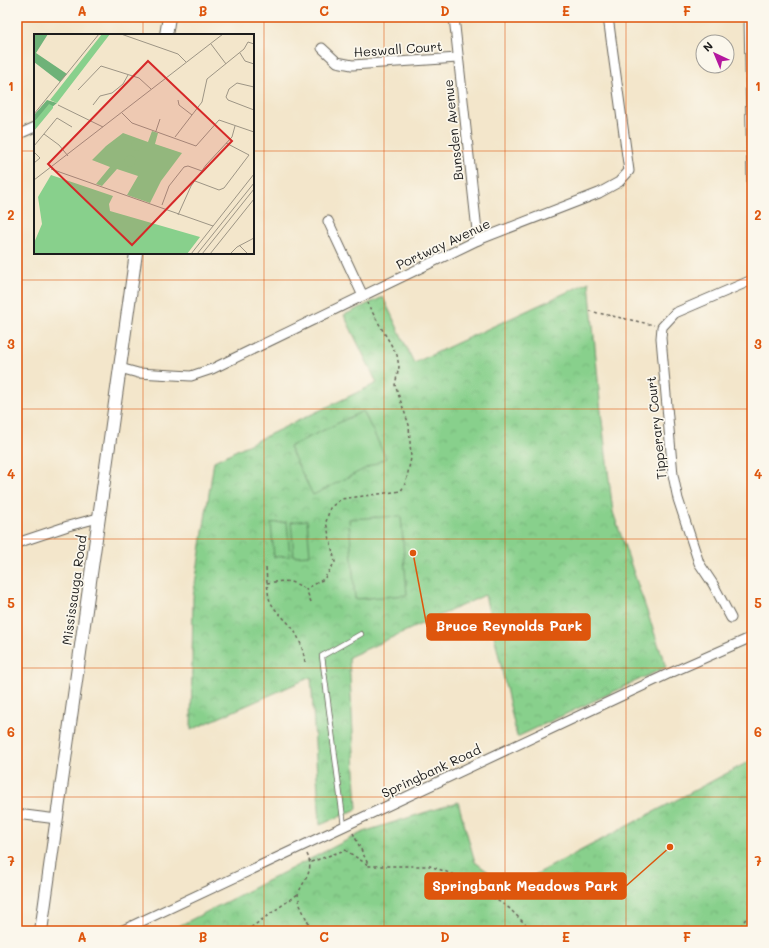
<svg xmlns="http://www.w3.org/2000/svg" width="769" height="948" font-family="Mali,sans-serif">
	<defs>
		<pattern id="park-crowns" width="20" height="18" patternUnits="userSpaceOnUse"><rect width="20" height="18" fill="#88d08c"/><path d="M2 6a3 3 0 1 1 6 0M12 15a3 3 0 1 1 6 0" fill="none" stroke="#75b278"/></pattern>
	</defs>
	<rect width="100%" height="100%" fill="#fbf7ec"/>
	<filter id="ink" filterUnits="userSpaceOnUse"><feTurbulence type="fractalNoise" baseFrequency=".025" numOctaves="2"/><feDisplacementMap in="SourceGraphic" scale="8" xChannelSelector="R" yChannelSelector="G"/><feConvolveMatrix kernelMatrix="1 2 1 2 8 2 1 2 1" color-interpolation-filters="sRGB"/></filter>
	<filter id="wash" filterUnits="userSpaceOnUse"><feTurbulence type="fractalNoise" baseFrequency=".012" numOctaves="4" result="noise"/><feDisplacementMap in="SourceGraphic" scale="16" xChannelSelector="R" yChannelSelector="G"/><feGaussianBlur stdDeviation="0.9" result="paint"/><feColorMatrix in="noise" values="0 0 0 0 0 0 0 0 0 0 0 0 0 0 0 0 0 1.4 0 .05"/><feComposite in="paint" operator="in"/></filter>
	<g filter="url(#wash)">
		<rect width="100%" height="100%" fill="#f3e6cb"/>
		<!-- park -->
		<g fill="url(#park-crowns)" stroke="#527654">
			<polygon points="589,282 601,412 613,512 666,667 517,737 485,595 349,657 357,809 320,825 311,677 191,730 193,597 214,461 377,383 344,315 383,297 414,363"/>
			<polygon points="752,760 752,931 169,931 363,832 458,802 475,862 510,888"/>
		</g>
		<!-- pitch -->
		<g fill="#88d08c" stroke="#527654">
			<polygon points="363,411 386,458 313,495 289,447"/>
			<polygon points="401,516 407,595 355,599 349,519"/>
			<polygon points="307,520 310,555 294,556 291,522"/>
			<polygon points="287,522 290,556 274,557 271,523"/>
		</g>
	</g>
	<g filter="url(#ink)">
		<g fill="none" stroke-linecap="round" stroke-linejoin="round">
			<defs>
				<polyline id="lane" points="344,826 322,656 361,634"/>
				<g id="street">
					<polyline points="454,17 478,240"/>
					<polyline points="749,17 752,182"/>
					<polyline points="322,48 337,62 352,65 458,58"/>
					<polyline points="17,135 35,127"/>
					<polyline points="328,221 363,296"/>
					<polyline points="120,368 138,373 191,376 212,369 478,240 599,193 619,182 629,171 608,17"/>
					<polyline points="17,543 68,526 98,518"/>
					<polyline points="731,618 713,584 699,563 678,499 673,475 661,338 662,327 675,313 752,280"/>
					<polyline points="17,814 57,819"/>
					<polyline points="121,931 553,728 668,674 752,637"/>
				</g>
				<g id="secondary">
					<polyline points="166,35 169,17"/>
					<polyline points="41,931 136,253"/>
				</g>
			</defs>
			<!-- lane casing -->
			<use href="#lane" stroke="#676359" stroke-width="6"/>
			<!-- street casing -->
			<use href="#street" stroke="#676359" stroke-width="11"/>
			<!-- secondary casing -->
			<use href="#secondary" stroke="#676359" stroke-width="14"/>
			<!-- path -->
			<g stroke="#676359" stroke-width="1.5" stroke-dasharray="3 3" stroke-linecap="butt">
				<polyline points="589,311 654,325"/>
				<polyline points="266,568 267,582"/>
				<polyline points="311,602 306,589 324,579 335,562 326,522 330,508 341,499 401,491 406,482 411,458 409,425 395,385 399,367 397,355 367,303"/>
				<path d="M 305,662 C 303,648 299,636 290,625 C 283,617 275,611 270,601 C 268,596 268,589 267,583 C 286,580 290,580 306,589"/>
				<polyline points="353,833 369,866 430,866 463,878 509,908 532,931"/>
				<path d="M 307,854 C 315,871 304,879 298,894 L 300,905 L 312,931"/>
				<polyline points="311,862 345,850 368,865"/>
				<polyline points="246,931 298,894"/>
				<polyline points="737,931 750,913 752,903"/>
			</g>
			<!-- lane -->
			<use href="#lane" stroke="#fff" stroke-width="4.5"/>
			<!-- street -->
			<use href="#street" stroke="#fff" stroke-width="9"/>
			<!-- secondary -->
			<use href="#secondary" stroke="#fff" stroke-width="12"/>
		</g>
	</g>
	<!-- grid -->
	<path fill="none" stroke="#de560d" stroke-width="1" stroke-opacity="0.55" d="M 143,17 L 143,35M 264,17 L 264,931M 384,17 L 384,931M 505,17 L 505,931M 626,17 L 626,931M 17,151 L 35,151M 253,151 L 752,151M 143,253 L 143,931M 17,280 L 752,280M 17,409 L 752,409M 17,539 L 752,539M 17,668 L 752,668M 17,797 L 752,797"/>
	<g text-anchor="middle" stroke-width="3.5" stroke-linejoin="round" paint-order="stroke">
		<!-- street labels -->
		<g font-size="13" fill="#1c1c1c" stroke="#fbf7ec">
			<text transform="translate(398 49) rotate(-4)" y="5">Heswall Court</text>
			<text transform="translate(453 130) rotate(-96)" y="5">Bunsden Avenue</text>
			<text transform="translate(443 244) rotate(-25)" y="5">Portway Avenue</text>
			<text transform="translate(656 428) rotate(-96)" y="5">Tipperary Court</text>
			<text transform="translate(74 590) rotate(-82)" y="5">Mississauga Road</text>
			<text transform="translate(431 771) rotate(-25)" y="5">Springbank Road</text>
		</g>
	</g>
	<!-- overview -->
	<g transform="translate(34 34)">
		<rect width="220" height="220" fill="#f3e6cb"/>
		<path d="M 0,0 L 14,0 L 2,19 L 33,40 L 26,48 L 0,28 ZM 13,66 L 23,69 L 0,88 L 0,81 Z" fill="#6eb278"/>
		<path d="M 68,0 L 76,0 L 23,69 L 16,66 ZM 15,70 L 19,72 L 19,74 L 0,97 L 0,88 ZM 118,97 L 124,99 L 121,110 L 148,119 L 127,147 L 116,169 L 93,161 L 104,142 L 83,135 L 68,152 L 62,150 L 76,133 L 58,126 L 72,112 L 89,99 L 114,108 ZM 17,141 L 79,162 L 75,170 L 76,177 L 166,203 L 153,220 L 0,220 L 0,209 L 8,190 L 4,163 Z" fill="#88d08c"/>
		<path d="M97.5 111a5.5 5.5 0 1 1 11 0a5.5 5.5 0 1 1-11 0ZM90.5 127a5.5 5.5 0 1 1 11 0a5.5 5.5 0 1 1-11 0Z" fill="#88d08c"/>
		<path fill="none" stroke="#9d9585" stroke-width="1" d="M 87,0 L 144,20 L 152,28M 177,10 L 192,30M 206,19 L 211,27 L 220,30M 220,53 L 203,49 L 195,55 L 192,63 L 194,66 L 220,76M 44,56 L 67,32 L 105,44 L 117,55M 144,66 L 145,71 L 158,81M 24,71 L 69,93M 59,71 L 66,62 L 78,59 L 89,50 L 94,41M 88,79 L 98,89 L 162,112 L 185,86 L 220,98M 0,80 L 65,0M 122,97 L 126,85M 10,100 L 25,111 L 34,122M 141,103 L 168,68 L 173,45 L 210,15 L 214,8 L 220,10M 0,112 L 23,84 L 38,93M 0,118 L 6,124 L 0,129M 17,135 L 179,192M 0,146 L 189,0M 161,147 L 185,156 L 190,154 L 215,121 L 192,109M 128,171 L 135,152 L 150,133 L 154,132 L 168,137M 144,181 L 157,152 L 172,131 L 198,103 L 201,92M 205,211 L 214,220M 157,220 L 220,140M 163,220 L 220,149M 168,220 L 220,155M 176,220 L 220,165M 196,220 L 203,213 L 220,204"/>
		<path fill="#d62828" fill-opacity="0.15" stroke="#d62828" stroke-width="2" d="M 114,27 L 198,107 L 98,211 L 14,130 Z"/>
		<rect width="220" height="220" fill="none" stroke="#1c1c1c" stroke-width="2"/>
	</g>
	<!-- callouts -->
	<path fill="none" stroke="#de560d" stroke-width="1.5" d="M413 553L427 627M670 847L626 886"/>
	<g fill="#de560d" stroke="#fbf7ec" stroke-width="1.5">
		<circle cx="413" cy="553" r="4"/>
		<circle cx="670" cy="847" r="4"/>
	</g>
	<g fill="#de560d" stroke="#de560d" stroke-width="1.5">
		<rect x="427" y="614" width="163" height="26" rx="4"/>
		<rect x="425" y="873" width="201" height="26" rx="4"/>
	</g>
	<g font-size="14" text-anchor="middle" font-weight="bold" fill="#fff">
		<text x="509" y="631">Bruce Reynolds Park</text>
		<text x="525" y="891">Springbank Meadows Park</text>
	</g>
	<!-- margin -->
	<rect width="769" height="948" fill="none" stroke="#fbf7ec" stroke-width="44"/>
	<!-- north arrow -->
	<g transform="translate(715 54) rotate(316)"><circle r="19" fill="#fbf7ec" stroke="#a29f99"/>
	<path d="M0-3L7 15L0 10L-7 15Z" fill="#b5179e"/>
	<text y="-6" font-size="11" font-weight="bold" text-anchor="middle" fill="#1c1c1c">N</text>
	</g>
	<rect x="22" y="22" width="725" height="904" fill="none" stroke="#de560d" stroke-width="1.5"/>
	<g font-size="13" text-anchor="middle" font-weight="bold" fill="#de560d">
		<text x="82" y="16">A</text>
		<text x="203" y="16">B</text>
		<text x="324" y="16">C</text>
		<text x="445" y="16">D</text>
		<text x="566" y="16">E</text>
		<text x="687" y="16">F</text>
		<text x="11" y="91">1</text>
		<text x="758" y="91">1</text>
		<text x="11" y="220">2</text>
		<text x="758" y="220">2</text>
		<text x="11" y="349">3</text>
		<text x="758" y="349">3</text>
		<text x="11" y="479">4</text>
		<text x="758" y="479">4</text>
		<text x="11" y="608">5</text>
		<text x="758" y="608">5</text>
		<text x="11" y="737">6</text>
		<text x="758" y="737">6</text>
		<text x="11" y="866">7</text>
		<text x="758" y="866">7</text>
		<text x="82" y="942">A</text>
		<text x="203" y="942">B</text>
		<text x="324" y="942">C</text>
		<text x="445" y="942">D</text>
		<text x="566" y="942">E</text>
		<text x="687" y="942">F</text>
	</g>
</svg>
